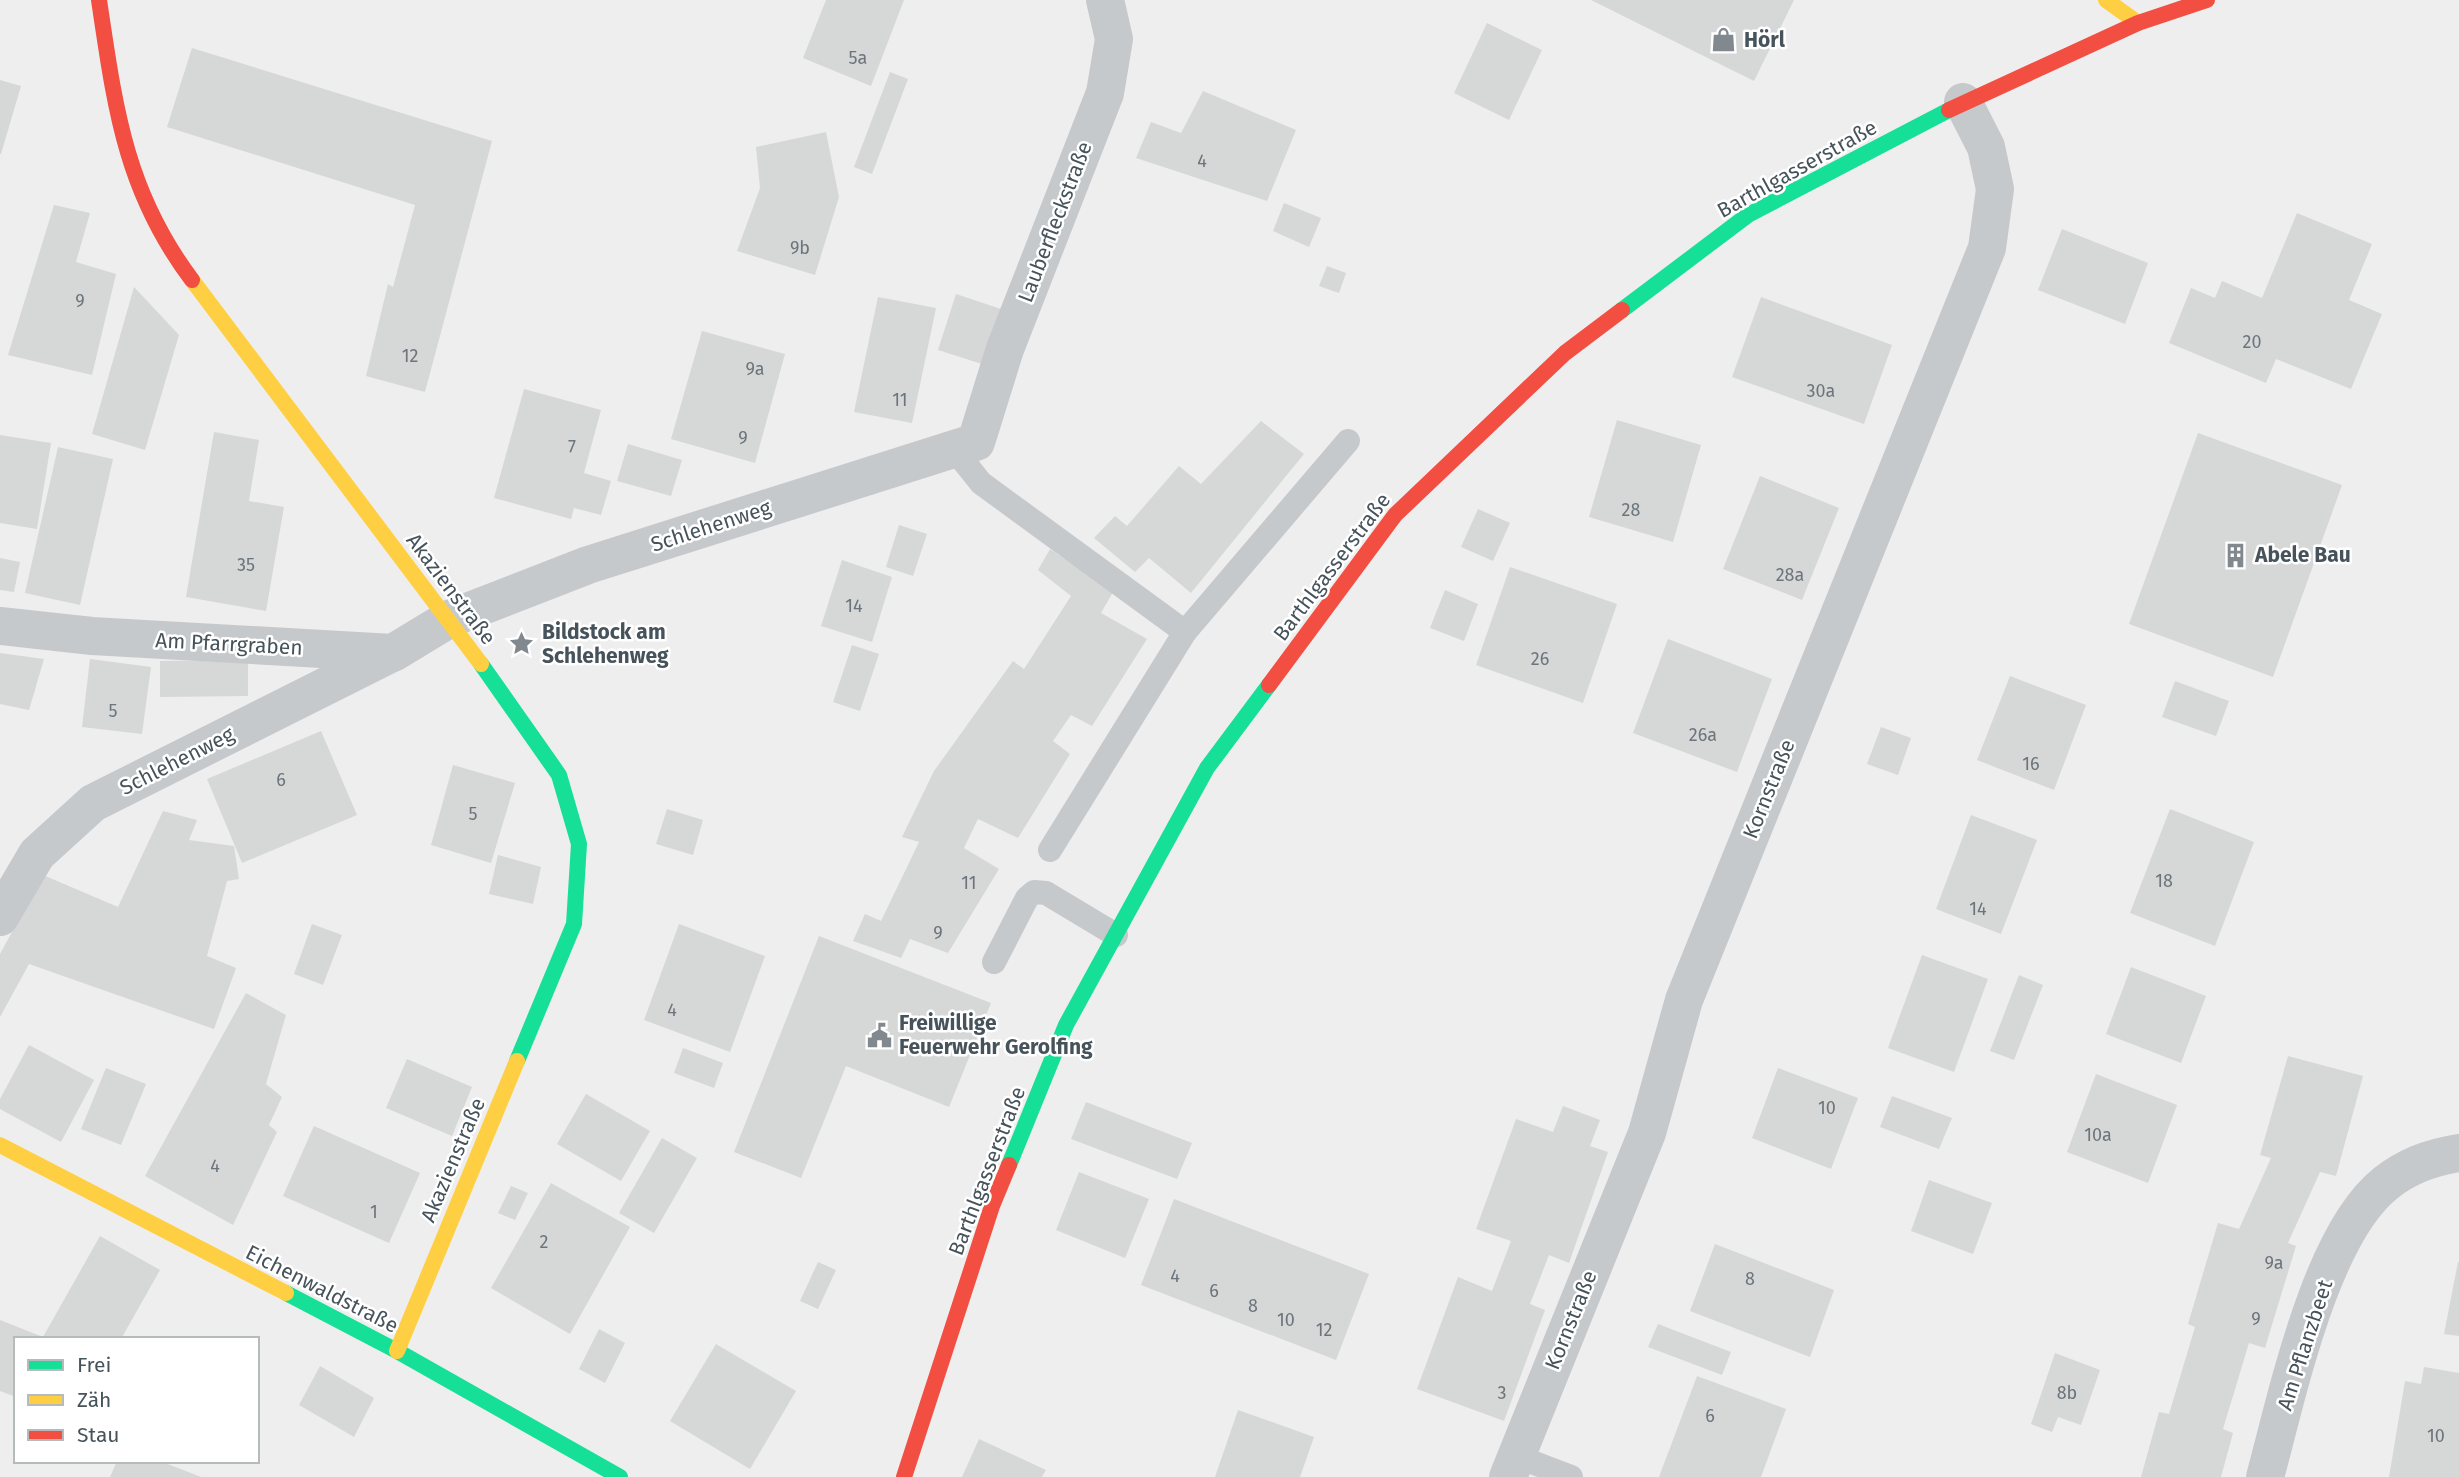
<svg xmlns="http://www.w3.org/2000/svg" width="2459" height="1477" font-family="'Fira Sans',sans-serif">
	<rect width="100%" height="100%" fill="#efeeee"/>
	<!-- building -->
	<g fill="#d6d7d7">
		<polygon points="826,0 904,0 871,86 803,58"/>
		<polygon points="1591,0 1794,0 1754,81"/>
		<polygon points="1487,23 1542,50 1509,120 1454,93"/>
		<polygon points="192,48 492,141 425,392 366,376 388,284 393,287 415,205 167,127"/>
		<polygon points="890,72 908,79 872,174 854,167"/>
		<polygon points="0,80 21,86 1,154 0,154"/>
		<polygon points="1203,91 1296,130 1267,201 1136,158 1151,122 1181,133"/>
		<polygon points="826,132 839,197 815,275 737,251 760,188 756,147"/>
		<polygon points="1284,203 1321,218 1309,247 1273,231"/>
		<polygon points="54,205 90,213 76,262 116,274 92,375 8,355"/>
		<polygon points="2297,213 2372,244 2349,300 2382,314 2351,389 2276,359 2266,383 2169,343 2191,288 2215,298 2222,281 2262,298"/>
		<polygon points="2062,229 2148,263 2125,324 2038,290"/>
		<polygon points="1327,266 1346,273 1339,293 1319,286"/>
		<polygon points="134,287 179,335 145,450 92,434"/>
		<polygon points="956,294 1001,309 982,364 938,350"/>
		<polygon points="878,297 936,308 912,423 854,412"/>
		<polygon points="1761,297 1892,345 1864,424 1732,377"/>
		<polygon points="702,331 785,354 755,463 671,439"/>
		<polygon points="524,389 601,410 584,473 611,481 601,515 574,508 571,519 494,498"/>
		<polygon points="1617,420 1701,445 1673,542 1589,517"/>
		<polygon points="1261,421 1304,454 1191,593 1149,558 1135,572 1094,538 1115,516 1127,526 1179,466 1201,484"/>
		<polygon points="214,432 259,440 249,501 284,507 266,611 186,597"/>
		<polygon points="2198,433 2342,485 2273,677 2129,624"/>
		<polygon points="0,435 51,443 37,529 0,523"/>
		<polygon points="628,444 682,460 671,496 617,481"/>
		<polygon points="58,447 113,459 80,605 25,593"/>
		<polygon points="1760,476 1839,508 1802,600 1723,569"/>
		<polygon points="1478,509 1510,523 1493,561 1461,547"/>
		<polygon points="899,525 927,534 913,576 886,567"/>
		<polygon points="1050,549 1113,592 1101,613 1147,639 1092,726 1071,715 1053,741 1070,754 1018,838 978,819 964,848 999,869 948,953 910,939 901,958 853,941 865,914 881,921 919,842 902,837 934,771 1013,661 1024,669 1071,596 1038,570"/>
		<polygon points="0,558 20,562 14,592 0,590"/>
		<polygon points="842,560 892,577 872,642 821,626"/>
		<polygon points="1510,567 1617,604 1583,703 1476,665"/>
		<polygon points="1445,590 1478,604 1464,641 1430,628"/>
		<polygon points="1668,639 1772,679 1737,772 1633,733"/>
		<polygon points="852,645 879,654 860,711 833,702"/>
		<polygon points="0,653 44,659 29,710 0,704"/>
		<polygon points="90,659 151,667 142,734 82,727"/>
		<polygon points="248,660 248,696 160,697 160,661"/>
		<polygon points="2010,676 2086,705 2054,790 1977,760"/>
		<polygon points="2175,681 2229,701 2216,736 2162,717"/>
		<polygon points="1881,727 1911,738 1898,775 1867,764"/>
		<polygon points="321,731 357,815 242,863 207,779"/>
		<polygon points="453,765 515,783 491,863 431,845"/>
		<polygon points="667,809 703,820 693,855 656,844"/>
		<polygon points="2170,809 2254,842 2215,946 2130,913"/>
		<polygon points="163,811 197,820 189,840 234,846 239,879 227,881 207,956 236,968 214,1029 29,964 0,1017 0,954 43,875 118,907"/>
		<polygon points="1971,815 2037,840 2001,934 1936,909"/>
		<polygon points="498,855 541,867 533,904 489,894"/>
		<polygon points="312,924 342,935 323,985 294,974"/>
		<polygon points="679,924 765,956 730,1052 644,1020"/>
		<polygon points="819,936 991,1003 949,1107 846,1066 801,1178 734,1152"/>
		<polygon points="1922,955 1988,979 1954,1072 1888,1048"/>
		<polygon points="2131,967 2206,996 2181,1063 2106,1034"/>
		<polygon points="2019,975 2043,985 2014,1060 1990,1051"/>
		<polygon points="246,993 286,1015 266,1084 282,1097 269,1125 277,1132 233,1225 145,1176"/>
		<polygon points="29,1045 94,1080 61,1142 0,1109 0,1099"/>
		<polygon points="683,1048 723,1063 714,1088 674,1073"/>
		<polygon points="2288,1056 2363,1076 2336,1176 2320,1172 2288,1243 2296,1246 2265,1348 2249,1343 2223,1429 2233,1433 2221,1477 2141,1477 2159,1412 2169,1414 2195,1327 2188,1324 2218,1223 2239,1229 2271,1158 2260,1155"/>
		<polygon points="407,1059 472,1087 452,1136 386,1108"/>
		<polygon points="106,1068 146,1084 121,1145 81,1129"/>
		<polygon points="1778,1068 1858,1098 1831,1169 1752,1138"/>
		<polygon points="2096,1074 2177,1105 2148,1183 2067,1152"/>
		<polygon points="586,1094 650,1131 621,1181 557,1144"/>
		<polygon points="1892,1096 1952,1118 1939,1149 1880,1127"/>
		<polygon points="1086,1102 1192,1143 1177,1179 1071,1139"/>
		<polygon points="1563,1106 1600,1120 1590,1146 1608,1152 1569,1263 1549,1255 1530,1304 1545,1310 1504,1421 1417,1389 1458,1277 1492,1291 1511,1241 1476,1229 1516,1119 1553,1132"/>
		<polygon points="314,1126 420,1173 389,1243 283,1196"/>
		<polygon points="662,1138 697,1158 654,1233 619,1213"/>
		<polygon points="1079,1172 1149,1199 1125,1258 1056,1230"/>
		<polygon points="1929,1180 1992,1203 1973,1254 1911,1231"/>
		<polygon points="551,1183 630,1227 570,1334 491,1288"/>
		<polygon points="511,1186 528,1193 515,1220 498,1213"/>
		<polygon points="1174,1199 1369,1274 1336,1360 1141,1285"/>
		<polygon points="100,1236 160,1270 121,1339 16,1339 16,1397 0,1391 0,1320 43,1337"/>
		<polygon points="1715,1244 1834,1290 1810,1357 1690,1311"/>
		<polygon points="818,1262 836,1270 818,1309 800,1301"/>
		<polygon points="2458,1262 2459,1262 2459,1336 2444,1334"/>
		<polygon points="1658,1324 1731,1352 1722,1375 1648,1347"/>
		<polygon points="599,1329 625,1343 605,1383 579,1369"/>
		<polygon points="716,1344 796,1391 750,1469 670,1421"/>
		<polygon points="2055,1353 2100,1370 2081,1425 2058,1417 2052,1432 2031,1424"/>
		<polygon points="320,1366 374,1398 354,1437 299,1405"/>
		<polygon points="2424,1367 2459,1373 2459,1477 2389,1477 2405,1381 2421,1384"/>
		<polygon points="1697,1376 1786,1409 1761,1477 1659,1477"/>
		<polygon points="1238,1410 1314,1437 1300,1477 1215,1477"/>
		<polygon points="979,1439 1046,1470 1042,1477 962,1477"/>
		<polygon points="117,1461 160,1461 201,1477 110,1477"/>
	</g>
	<g fill="none" stroke-linecap="round" stroke-linejoin="round">
		<!-- lane -->
		<g stroke="#c6c9cb" stroke-width="24">
			<polyline points="953,448 981,483 1185,632 1050,850"/>
			<polyline points="1185,632 1348,441"/>
			<polyline points="994,962 1027,898 1034,892 1046,893 1116,935"/>
			<polyline points="1516,1456 1571,1477"/>
		</g>
		<!-- street -->
		<g stroke="#c6c9cb" stroke-width="38">
			<polyline points="0,626 92,636 393,653 449,619 588,565 976,442 1005,349 1105,93 1114,39 1105,0"/>
			<polyline points="0,917 37,854 93,803 390,654"/>
			<polyline points="1508,1477 1647,1133 1684,1000 1987,248 1995,189 1986,147 1963,102"/>
			<path d="M 2265,1477 C 2287,1397 2320,1235 2386,1183 C 2407,1166 2433,1157 2459,1153"/>
		</g>
		<!-- fast -->
		<g stroke="#16e098" stroke-width="16">
			<polyline points="1622,310 1748,215 1949,110"/>
			<polyline points="481,664 559,775 579,844 574,924 517,1061"/>
			<polyline points="1009,1165 1066,1025 1207,768 1269,685"/>
			<polyline points="286,1293 397,1351 620,1477"/>
		</g>
		<!-- slow -->
		<g stroke="#ffcf43" stroke-width="16">
			<polyline points="2106,0 2138,23"/>
			<polyline points="192,280 481,664"/>
			<polyline points="0,1145 286,1293"/>
			<polyline points="397,1351 517,1061"/>
		</g>
		<!-- jam -->
		<g stroke="#f24e42" stroke-width="16">
			<path d="M 99,0 C 115,107 125,191 192,280"/>
			<polyline points="1949,110 2138,23 2207,0"/>
			<polyline points="1269,685 1395,515 1565,353 1622,310"/>
			<polyline points="904,1477 992,1206 1009,1165"/>
		</g>
	</g>
	<!-- icons -->
	<defs>
		<symbol id="shop-bare" viewBox="-9 -9 18 18"><path d="M-5-2.5h2.3a2.7 3.5 0 0 1 5.4 0H5L5.5 6h-11ZM-1.5-2.5h3a1.5 2.3 0 0 0-3 0Z" fill="#81898e" stroke="#fff" stroke-width="2.5" paint-order="stroke"/></symbol>
		<symbol id="building-bare" viewBox="-9 -9 18 18"><path d="M-4-6H4V6H1V3H-1V6H-4ZM-2.5-4.3h1.7v1.8h-1.7ZM.8-4.3h1.7v1.8H.8ZM-2.5-1h1.7V.8h-1.7ZM.8-1h1.7V.8H.8Z" fill="#81898e" stroke="#fff" stroke-width="2.5" paint-order="stroke"/></symbol>
		<symbol id="sight-bare" viewBox="-9 -9 18 18"><path d="M0-6L1.8-2.2L6-1.7L2.9 1.2L3.7 5.4L0 3.3L-3.7 5.4L-2.9 1.2L-6-1.7L-1.8-2.2Z" fill="#81898e" stroke="#fff" stroke-width="2.5" paint-order="stroke"/></symbol>
		<symbol id="civic-bare" viewBox="-9 -9 18 18"><path d="M-.6-6.5H3V-4.5H.6V-3L4-1V1h2V6H-6V1h2V-1L-.6-3ZM-1.2 2.5V6h2.4V2.5Z" fill="#81898e" stroke="#fff" stroke-width="2.5" paint-order="stroke"/></symbol>
	</defs>
	<g fill-rule="evenodd">
		<use href="#shop-bare" x="1706" y="22" width="35" height="35"/>
		<use href="#building-bare" x="2218" y="538" width="35" height="35"/>
		<use href="#sight-bare" x="504" y="626" width="35" height="35"/>
		<use href="#civic-bare" x="862" y="1018" width="35" height="35"/>
	</g>
	<g text-anchor="middle" stroke-width="5" stroke-linejoin="round" paint-order="stroke">
		<!-- number labels -->
		<g font-size="18" fill="#6b757b">
			<text x="858" y="64">5a</text>
			<text x="1202" y="167">4</text>
			<text x="800" y="254">9b</text>
			<text x="80" y="307">9</text>
			<text x="2252" y="348">20</text>
			<text x="410" y="362">12</text>
			<text x="755" y="375">9a</text>
			<text x="1821" y="397">30a</text>
			<text x="900" y="406">11</text>
			<text x="743" y="444">9</text>
			<text x="572" y="453">7</text>
			<text x="1631" y="516">28</text>
			<text x="246" y="571">35</text>
			<text x="1790" y="581">28a</text>
			<text x="854" y="612">14</text>
			<text x="1540" y="665">26</text>
			<text x="113" y="717">5</text>
			<text x="1703" y="741">26a</text>
			<text x="2031" y="770">16</text>
			<text x="281" y="786">6</text>
			<text x="473" y="820">5</text>
			<text x="2164" y="887">18</text>
			<text x="969" y="889">11</text>
			<text x="1978" y="915">14</text>
			<text x="938" y="939">9</text>
			<text x="672" y="1016">4</text>
			<text x="1827" y="1114">10</text>
			<text x="2098" y="1141">10a</text>
			<text x="215" y="1172">4</text>
			<text x="374" y="1218">1</text>
			<text x="544" y="1248">2</text>
			<text x="2274" y="1269">9a</text>
			<text x="1175" y="1282">4</text>
			<text x="1750" y="1285">8</text>
			<text x="1214" y="1297">6</text>
			<text x="1253" y="1312">8</text>
			<text x="2256" y="1325">9</text>
			<text x="1286" y="1326">10</text>
			<text x="1324" y="1336">12</text>
			<text x="1502" y="1399">3</text>
			<text x="2067" y="1399">8b</text>
			<text x="1710" y="1422">6</text>
			<text x="2436" y="1442">10</text>
		</g>
		<!-- poi labels -->
		<g font-size="21" font-weight="bold" fill="#46535b" stroke="#fff" text-anchor="start">
			<text x="1744" y="47">Hörl</text>
			<text x="2255" y="562">Abele Bau</text>
			<text x="542" y="639">Bildstock am<tspan x="542" dy="24">Schlehenweg</tspan></text>
			<text x="899" y="1030">Freiwillige<tspan x="899" dy="24">Feuerwehr Gerolfing</tspan></text>
		</g>
		<!-- street labels -->
		<g font-size="21" fill="#46535b" stroke="#fff">
			<text transform="translate(1797 169) rotate(-29)" y="7">Barthlgasserstraße</text>
			<text transform="translate(1055 222) rotate(-69)" y="7">Lauberfleckstraße</text>
			<text transform="translate(711 526) rotate(-18)" y="7">Schlehenweg</text>
			<text transform="translate(1332 567) rotate(-53)" y="7">Barthlgasserstraße</text>
			<text transform="translate(451 589) rotate(53)" y="7">Akazienstraße</text>
			<text transform="translate(229 644) rotate(3)" y="7">Am Pfarrgraben</text>
			<text transform="translate(177 761) rotate(-27)" y="7">Schlehenweg</text>
			<text transform="translate(1769 789) rotate(-68)" y="7">Kornstraße</text>
			<text transform="translate(453 1160) rotate(-67)" y="7">Akazienstraße</text>
			<text transform="translate(987 1171) rotate(-69)" y="7">Barthlgasserstraße</text>
			<text transform="translate(322 1289) rotate(27)" y="7">Eichenwaldstraße</text>
			<text transform="translate(1571 1320) rotate(-68)" y="7">Kornstraße</text>
			<text transform="translate(2305 1345) rotate(-72)" y="7">Am Pflanzbeet</text>
		</g>
	</g>
	<!-- legend -->
	<rect x="14" y="1337" width="245" height="126" fill="#ffffff" stroke="#b5babd" stroke-width="2"/>
	<rect x="28" y="1360" width="35" height="10" fill="#16e098" stroke="#b5babd" stroke-width="2"/>
	<text x="77" y="1372" font-size="21" fill="#46535b">Frei</text>
	<rect x="28" y="1395" width="35" height="10" fill="#ffcf43" stroke="#b5babd" stroke-width="2"/>
	<text x="77" y="1407" font-size="21" fill="#46535b">Zäh</text>
	<rect x="28" y="1430" width="35" height="10" fill="#f24e42" stroke="#b5babd" stroke-width="2"/>
	<text x="77" y="1442" font-size="21" fill="#46535b">Stau</text>
</svg>
